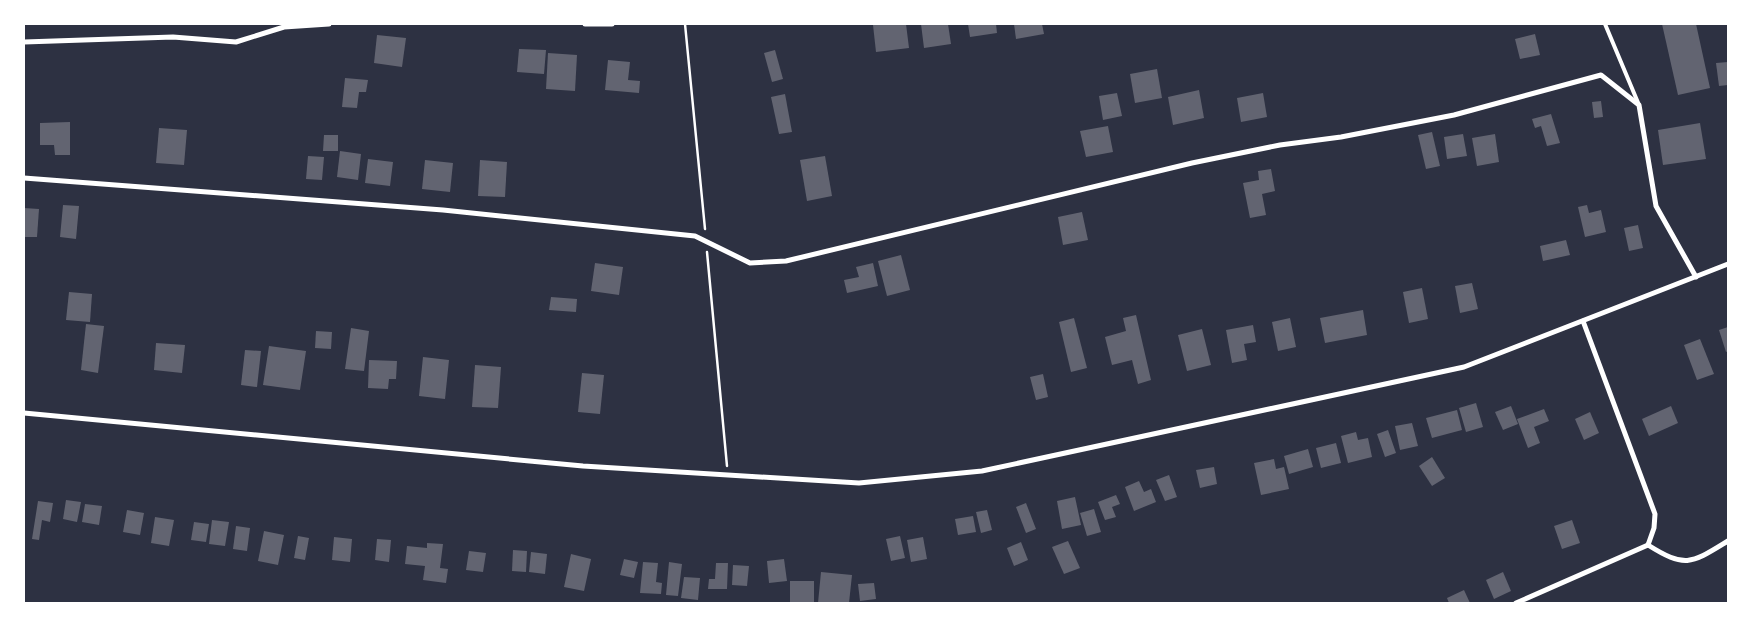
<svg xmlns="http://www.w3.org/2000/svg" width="1752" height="627" font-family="'Exo 2',sans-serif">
	<rect width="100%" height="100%" fill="#2d3142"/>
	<!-- building -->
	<g fill="#626471">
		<polygon points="906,24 909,48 876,52 873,25"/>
		<polygon points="921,24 948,24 951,44 924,48"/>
		<polygon points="968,24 996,24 997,33 970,37"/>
		<polygon points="1014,24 1042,24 1044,34 1016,39"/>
		<polygon points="1662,24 1696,24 1710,88 1678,95"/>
		<polygon points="1535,34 1540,55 1520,59 1515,39"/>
		<polygon points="377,35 406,38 402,67 374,63"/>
		<polygon points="519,49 546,50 544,74 517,72"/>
		<polygon points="775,50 783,79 772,82 764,53"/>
		<polygon points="548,53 577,55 575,91 546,89"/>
		<polygon points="608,60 630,62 628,80 640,81 639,93 605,90"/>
		<polygon points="1728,62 1728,85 1719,86 1716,63"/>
		<polygon points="1157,69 1162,98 1135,103 1130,74"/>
		<polygon points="345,78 368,80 366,92 359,92 357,108 342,107"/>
		<polygon points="1199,90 1204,118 1173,125 1168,97"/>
		<polygon points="1117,93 1122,116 1103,120 1099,96"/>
		<polygon points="1263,93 1267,117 1241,122 1237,98"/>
		<polygon points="785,94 792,132 779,134 771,97"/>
		<polygon points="1601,101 1603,117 1594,118 1592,102"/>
		<polygon points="1551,114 1560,143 1547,146 1541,126 1535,128 1532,119"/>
		<polygon points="70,122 70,155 55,155 54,145 40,145 40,123"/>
		<polygon points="1700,123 1706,159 1663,165 1658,130"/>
		<polygon points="1108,126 1113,152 1086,157 1080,131"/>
		<polygon points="159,128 187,130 184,165 156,163"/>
		<polygon points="1432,132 1440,166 1426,169 1418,135"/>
		<polygon points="1463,134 1467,156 1447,159 1444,137"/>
		<polygon points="1495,134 1499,162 1477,166 1472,138"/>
		<polygon points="324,135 338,135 338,151 323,151"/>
		<polygon points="340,151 361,154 358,180 337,177"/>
		<polygon points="308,156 324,157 322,180 306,179"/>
		<polygon points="825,156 832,196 807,201 800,160"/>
		<polygon points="368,159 393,162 390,186 365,183"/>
		<polygon points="425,160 453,163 450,192 422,189"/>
		<polygon points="480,160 507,162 505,197 478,196"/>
		<polygon points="1271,169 1275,191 1262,194 1266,215 1250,218 1243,183 1259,180 1258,171"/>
		<polygon points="63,205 79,206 76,239 60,237"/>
		<polygon points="1587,205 1589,213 1601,210 1606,232 1585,237 1578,207"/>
		<polygon points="24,208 39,209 37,237 24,237"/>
		<polygon points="1082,212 1088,240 1063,245 1058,217"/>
		<polygon points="1638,225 1643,248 1629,251 1624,228"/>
		<polygon points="1566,240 1570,255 1543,261 1540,246"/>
		<polygon points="901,255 910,290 887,296 878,261"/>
		<polygon points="595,263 623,267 619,295 591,291"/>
		<polygon points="873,263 878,286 847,293 844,280 859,277 856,267"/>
		<polygon points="1472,283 1478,309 1460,313 1455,286"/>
		<polygon points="1422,288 1428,319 1409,323 1403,292"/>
		<polygon points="69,292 92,294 90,322 66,320"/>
		<polygon points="551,297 577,299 576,312 549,310"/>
		<polygon points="1363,310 1367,335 1325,343 1320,318"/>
		<polygon points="1136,315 1151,380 1138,384 1132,360 1112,365 1105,337 1126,331 1123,318"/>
		<polygon points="1074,318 1087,368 1071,372 1059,322"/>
		<polygon points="1290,318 1296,347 1278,351 1272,322"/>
		<polygon points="86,324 104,326 98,373 81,370"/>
		<polygon points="1253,325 1256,342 1244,344 1247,360 1232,363 1226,330"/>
		<polygon points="1728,327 1728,351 1726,352 1719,330"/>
		<polygon points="351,328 369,331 364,371 345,369"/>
		<polygon points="1202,329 1211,365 1187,371 1178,335"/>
		<polygon points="316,331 332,332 331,349 315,348"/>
		<polygon points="1700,339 1714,374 1697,380 1684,345"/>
		<polygon points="156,343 185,345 182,373 154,370"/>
		<polygon points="269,346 306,351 300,390 263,385"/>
		<polygon points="245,350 261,351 257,387 241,385"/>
		<polygon points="423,357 449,360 445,399 419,396"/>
		<polygon points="369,360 397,361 396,379 389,379 388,389 368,388"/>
		<polygon points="475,365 501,367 498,408 472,407"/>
		<polygon points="582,373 604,375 600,414 578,412"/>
		<polygon points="1043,374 1048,397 1036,400 1030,377"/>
		<polygon points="1476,403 1483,427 1466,432 1459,408"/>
		<polygon points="1511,406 1518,424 1503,430 1495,412"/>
		<polygon points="1671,406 1678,423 1649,436 1642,419"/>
		<polygon points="1544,409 1549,421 1534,427 1540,443 1528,448 1517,419"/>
		<polygon points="1457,410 1462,430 1432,438 1426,418"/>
		<polygon points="1590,412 1599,433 1584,440 1575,419"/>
		<polygon points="1412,423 1418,446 1400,450 1395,426"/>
		<polygon points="1388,430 1396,453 1385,457 1377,434"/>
		<polygon points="1356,432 1358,440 1368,438 1372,457 1348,463 1341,436"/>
		<polygon points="1336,443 1341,463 1321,468 1316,448"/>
		<polygon points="1308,449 1313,467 1289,474 1284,456"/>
		<polygon points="1432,457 1445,478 1432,486 1419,466"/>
		<polygon points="1274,459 1276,469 1284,467 1289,489 1261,495 1254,463"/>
		<polygon points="1214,467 1217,484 1200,488 1196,470"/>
		<polygon points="1169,475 1177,497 1165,501 1156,480"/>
		<polygon points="1139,481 1144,492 1151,489 1156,502 1134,511 1125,487"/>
		<polygon points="1116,495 1120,504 1112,507 1116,517 1105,520 1098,502"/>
		<polygon points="1075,497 1081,525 1062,529 1057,501"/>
		<polygon points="66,500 81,502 77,522 63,519"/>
		<polygon points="38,501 53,503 50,522 42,520 39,540 32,539"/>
		<polygon points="1026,503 1036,529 1026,533 1016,507"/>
		<polygon points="85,504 102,506 99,525 82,522"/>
		<polygon points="1094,509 1101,532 1087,536 1080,513"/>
		<polygon points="127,510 144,513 140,535 123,532"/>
		<polygon points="987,510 992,530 981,533 976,512"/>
		<polygon points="973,516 976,532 958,535 955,519"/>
		<polygon points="155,517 174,520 169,546 151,543"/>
		<polygon points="212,520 229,522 225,546 209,544"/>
		<polygon points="1572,520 1580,543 1562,549 1554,526"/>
		<polygon points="194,522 209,524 206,542 191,540"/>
		<polygon points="236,526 250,528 247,551 233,549"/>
		<polygon points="264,531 284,535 278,565 258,561"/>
		<polygon points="298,536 309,538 305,560 294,558"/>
		<polygon points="900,536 905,558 891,561 886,539"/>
		<polygon points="334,537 352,539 350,562 332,560"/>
		<polygon points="923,537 927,559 911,562 907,540"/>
		<polygon points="377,539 391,540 389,562 375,560"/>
		<polygon points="1068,541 1080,568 1064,574 1052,547"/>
		<polygon points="1021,542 1028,560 1014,566 1007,548"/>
		<polygon points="427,543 443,544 440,568 448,569 446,583 423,580 425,566 405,564 407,546 427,548"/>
		<polygon points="513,550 527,551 526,572 512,571"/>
		<polygon points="469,551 486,553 483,572 466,570"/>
		<polygon points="531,552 547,554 545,574 529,572"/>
		<polygon points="571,554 591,559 584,591 564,587"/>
		<polygon points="624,559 638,562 634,578 620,575"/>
		<polygon points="784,559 787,581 769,583 767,561"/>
		<polygon points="643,562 658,563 656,582 662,583 661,594 640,593"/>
		<polygon points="669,562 682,564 678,596 666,595"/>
		<polygon points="716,563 728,563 727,589 708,589 709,579 715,579"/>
		<polygon points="733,565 749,566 747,586 732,585"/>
		<polygon points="821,572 852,575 849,603 818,603"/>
		<polygon points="1503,572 1511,591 1494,599 1486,580"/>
		<polygon points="684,577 700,578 698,600 681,598"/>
		<rect x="790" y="581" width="24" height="22"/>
		<polygon points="874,583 876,599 860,601 858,584"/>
		<polygon points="1464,590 1470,603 1449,603 1447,598"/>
	</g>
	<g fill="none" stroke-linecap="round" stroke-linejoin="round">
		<!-- path -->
		<g stroke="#fff" stroke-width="2.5">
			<polyline points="685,24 705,229"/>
			<polyline points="707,252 727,466"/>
		</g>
		<!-- service -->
		<polyline stroke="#fff" stroke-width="4" points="1605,24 1639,105"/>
		<!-- minor -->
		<g stroke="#fff" stroke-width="5">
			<polyline points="585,24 612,24"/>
			<polyline points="24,42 173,37 236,42 284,27 329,24"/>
			<polyline points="24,178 443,210 695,236 750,263 786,261 1192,163 1280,145 1341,137 1454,115 1601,75 1639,105 1656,206 1696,277"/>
			<polyline points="1583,321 1655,514 1654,528 1648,545"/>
			<polyline points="24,413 583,466 859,483 982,471 1464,367 1728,264"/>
			<path d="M 1648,545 C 1686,569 1692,563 1728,541"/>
			<polyline points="1516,603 1648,545"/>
		</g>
	</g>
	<!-- border -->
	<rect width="1752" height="627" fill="none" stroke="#ffffff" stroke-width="50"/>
</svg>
